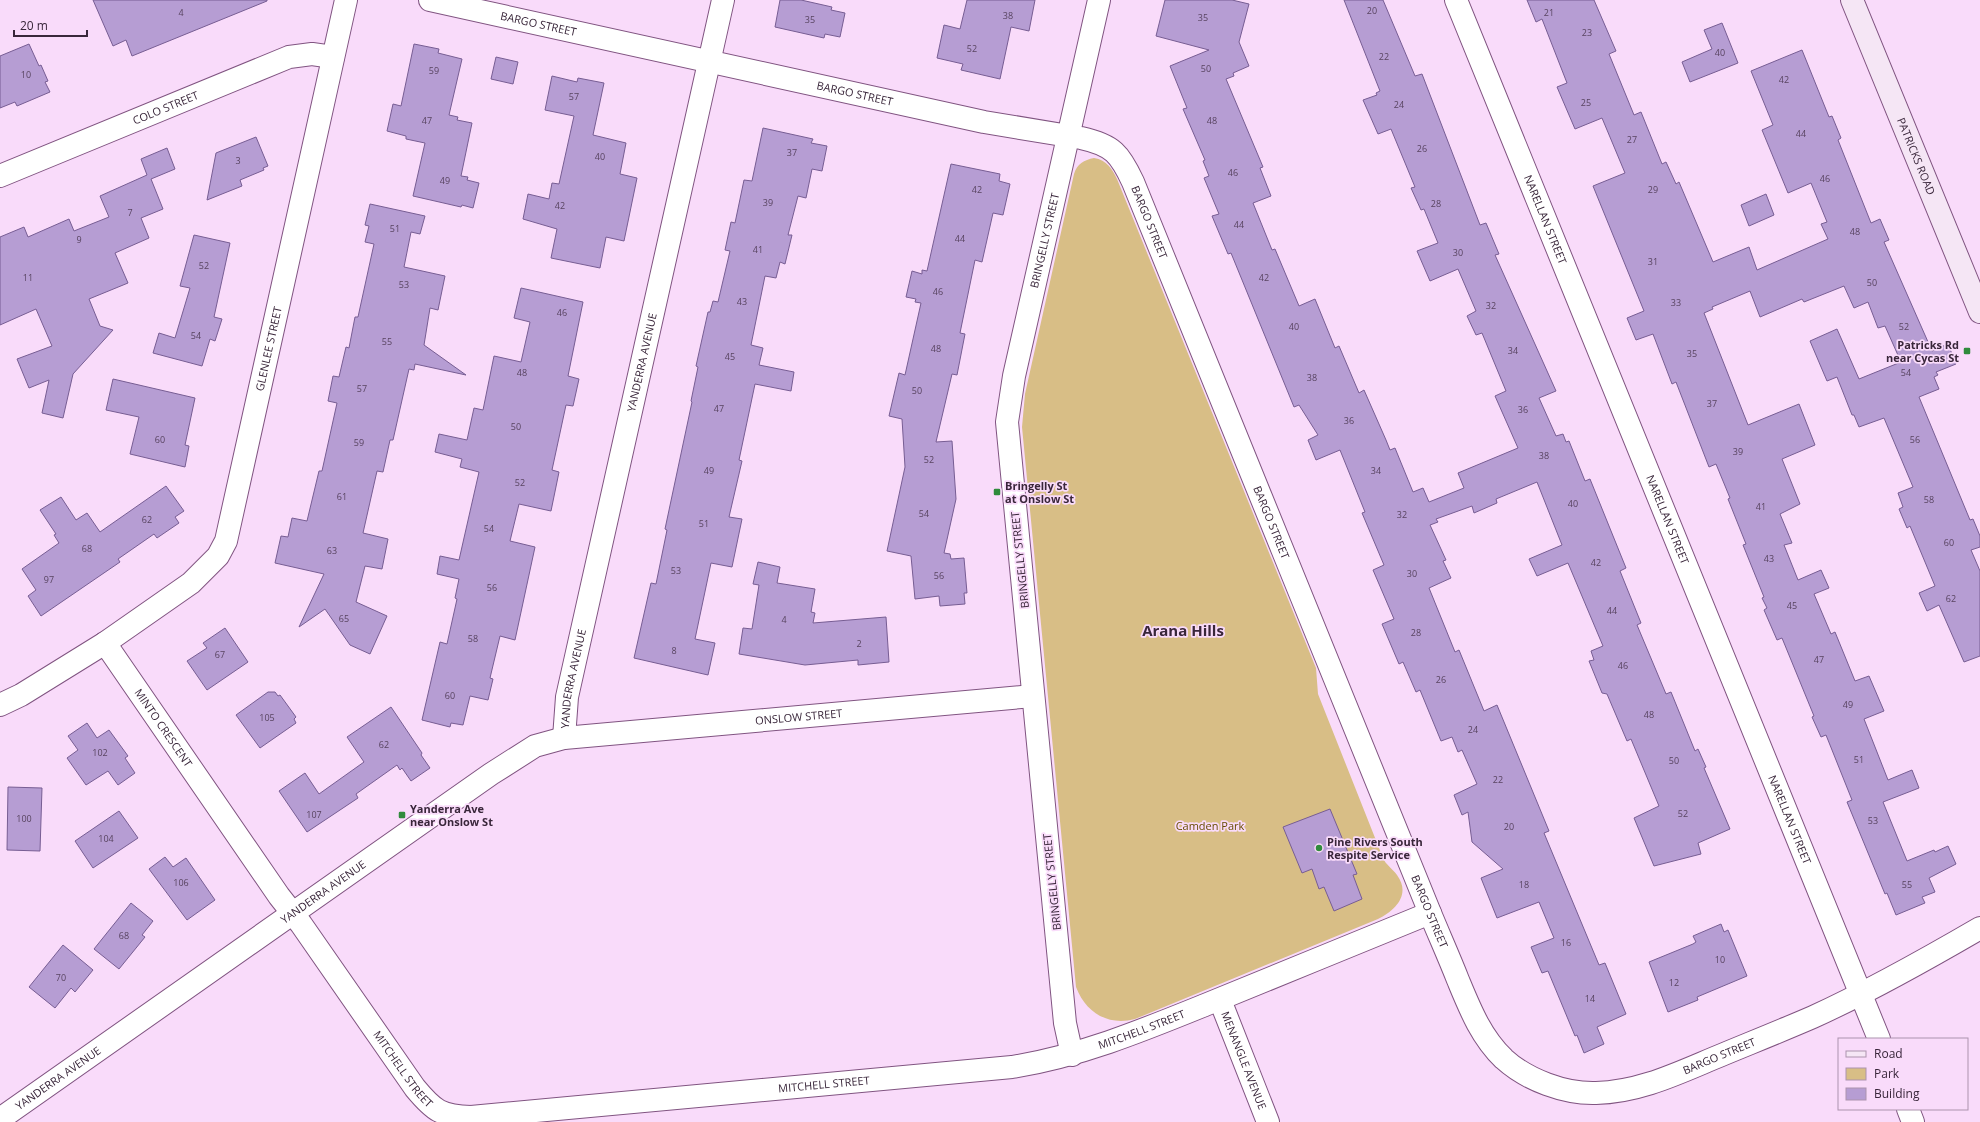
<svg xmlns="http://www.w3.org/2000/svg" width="1980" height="1122" font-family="'Open Sans',sans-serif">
	<rect width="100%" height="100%" fill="#f9dbfa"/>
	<!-- green -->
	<path fill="#d8be86" d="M 1094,158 C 1107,160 1112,169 1117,179 L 1316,668 L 1318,694 L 1383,858 C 1386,865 1392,868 1397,875 C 1411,894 1396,910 1378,919 L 1135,1019 C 1108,1026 1086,1013 1076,987 L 1022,427 L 1025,394 L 1074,174 C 1077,164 1084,160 1094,158 Z"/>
	<!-- building -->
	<g fill="#b69dd3" stroke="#775d93">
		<polygon points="93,0 267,0 267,1 132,56 126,40 113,46"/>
		<polygon points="780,0 801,0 832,7 831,10 845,13 840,37 825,34 824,38 775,27"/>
		<polygon points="967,0 1035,0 1029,31 1011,27 1000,79 961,70 963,64 937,58 944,25 960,29"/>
		<polygon points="1165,0 1232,0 1249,4 1239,42 1249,66 1233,73 1234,76 1226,79 1263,167 1260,168 1271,196 1253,203 1272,250 1275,249 1299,306 1315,299 1335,348 1339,346 1359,393 1364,390 1386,440 1390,450 1395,448 1413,492 1423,488 1429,502 1464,488 1458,473 1518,448 1495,396 1506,391 1482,333 1476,335 1467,316 1476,311 1458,269 1430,281 1417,251 1438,243 1424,209 1421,210 1411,188 1415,187 1391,129 1378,134 1363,100 1377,95 1376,93 1380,91 1344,0 1383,0 1415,76 1422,74 1480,225 1486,223 1499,254 1495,255 1556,391 1539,398 1556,436 1563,434 1566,442 1569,441 1585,481 1590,479 1626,568 1620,571 1641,623 1637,625 1666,694 1671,692 1695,751 1698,749 1706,767 1704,768 1730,829 1698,843 1701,854 1654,866 1634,818 1659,806 1631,739 1627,741 1607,694 1602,693 1589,661 1594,660 1591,651 1603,646 1568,563 1537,576 1529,559 1562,545 1537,482 1496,499 1497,503 1474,513 1472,506 1436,519 1438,522 1430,525 1446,560 1443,561 1451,578 1429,588 1455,652 1459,650 1484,711 1497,705 1549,831 1544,833 1599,965 1605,963 1626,1014 1597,1027 1604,1044 1584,1053 1577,1035 1575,1036 1548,971 1542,973 1531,947 1554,938 1539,902 1497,918 1481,878 1503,869 1472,842 1468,812 1462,815 1454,795 1477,784 1462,750 1458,752 1452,737 1441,741 1420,690 1416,692 1403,662 1399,664 1382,624 1394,619 1373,570 1384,565 1362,513 1365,512 1340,450 1316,460 1308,440 1318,435 1299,405 1294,407 1231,253 1228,254 1212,216 1219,214 1204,178 1209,176 1203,161 1205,160 1183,109 1187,108 1170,66 1209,50 1156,36"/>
		<polygon points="1527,0 1594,0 1616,51 1609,54 1634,115 1641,112 1662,164 1666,162 1676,184 1679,182 1713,262 1749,247 1757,270 1828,239 1821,224 1827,222 1811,183 1788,193 1762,130 1773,125 1751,71 1802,50 1829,117 1832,116 1841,138 1838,140 1871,223 1880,219 1889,240 1884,242 1932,351 1948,344 1956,364 1936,372 1938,375 1934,377 1939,389 1919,397 1970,520 1973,519 1980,536 1980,547 1971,550 1980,571 1980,656 1964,662 1939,605 1927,611 1919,593 1935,586 1910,526 1907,528 1899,509 1903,507 1898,493 1913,487 1884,418 1859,427 1854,415 1852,415 1837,377 1827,381 1810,341 1837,329 1859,379 1901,362 1885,326 1878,328 1868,302 1854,308 1844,286 1804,302 1802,299 1760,317 1750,291 1712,307 1713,309 1704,313 1748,425 1799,404 1815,445 1782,459 1800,504 1780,514 1792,543 1784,545 1798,580 1821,570 1829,588 1814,594 1831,634 1835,632 1855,681 1869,676 1884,711 1864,719 1888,780 1912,770 1919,788 1883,802 1907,861 1934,850 1935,852 1948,846 1956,864 1929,878 1935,892 1922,897 1925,903 1896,915 1887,893 1885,894 1847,802 1852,800 1826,735 1821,737 1812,717 1814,716 1782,638 1777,640 1764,610 1767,608 1762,598 1764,597 1743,545 1746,544 1728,499 1730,498 1716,464 1709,467 1676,382 1672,384 1653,334 1636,340 1627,318 1644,311 1593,186 1625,173 1602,118 1575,129 1557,87 1567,83 1542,19 1536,22"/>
		<polygon points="1722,23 1738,63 1690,82 1682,62 1712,49 1704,30"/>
		<polygon points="29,44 39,66 41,65 48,81 45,82 50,92 17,106 15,102 0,108 0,56"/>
		<polygon points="414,44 439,49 438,53 462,59 449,115 458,117 457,120 472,123 461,176 468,177 467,180 479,183 473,208 462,205 461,207 413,196 425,143 406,139 406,136 387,131 393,104 401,106"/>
		<polygon points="496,57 518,62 513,84 491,79"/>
		<polygon points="552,76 577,82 578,78 604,83 593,135 626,143 620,174 637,178 624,241 606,237 600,268 551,258 557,229 523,219 528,194 549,199 552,183 559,184 574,116 545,110"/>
		<polygon points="763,128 813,139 811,143 827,146 822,171 812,169 806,198 798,196 788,235 792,235 785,264 780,262 776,278 765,276 751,345 763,348 759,365 794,372 791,391 755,384 739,460 742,461 729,517 742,519 732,567 711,563 695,639 715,643 708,675 634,658 651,583 656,584 667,530 665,529 692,402 691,401 698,367 696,366 708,312 710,312 713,301 718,302 730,251 725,250 731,222 735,223 744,180 752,181"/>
		<polygon points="256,137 268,166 263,168 264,170 240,180 242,186 207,200 216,153"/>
		<polygon points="167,148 175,169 151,179 163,209 141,218 149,238 115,253 128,283 89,299 100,326 113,330 73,374 63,418 42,413 49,380 29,388 17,359 52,346 36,309 0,325 0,237 24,227 28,237 69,219 74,231 109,217 100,196 147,175 141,159"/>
		<polygon points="951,164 1000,174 999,181 1010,184 1003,215 993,213 982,262 975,260 960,333 965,334 957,375 952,374 936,442 952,441 956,499 944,553 950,554 951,559 964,558 967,593 964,593 965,604 940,606 939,596 915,599 911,556 887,551 905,467 902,419 889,416 899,373 905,375 921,303 915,302 916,299 906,297 912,271 922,274 922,270 927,271"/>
		<polygon points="1766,194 1774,215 1749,226 1741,205"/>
		<polygon points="370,204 425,216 420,234 411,232 404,267 445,276 438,310 430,308 424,345 466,375 415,364 414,370 409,369 393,440 390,440 383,472 377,471 363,533 388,539 382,569 365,566 356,602 387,616 370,654 350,645 325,609 299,627 324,574 275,563 281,536 288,537 292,518 307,521 319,471 322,471 337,403 328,401 333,376 339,377 346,347 349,348 355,317 358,317 374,244 365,242 369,226 365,225"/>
		<polygon points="194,235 230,243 214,317 222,319 215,341 210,339 202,366 153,353 159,333 175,338 190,288 180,286"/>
		<polygon points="521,288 583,302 568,376 579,379 573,406 566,405 552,470 559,472 551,511 519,504 510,541 535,547 515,640 500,636 490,678 493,679 488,700 470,696 463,725 451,723 450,727 422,720 440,642 447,644 457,599 455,598 459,579 437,574 440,556 459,560 479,472 460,467 462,459 435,452 439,434 467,440 474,408 483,410 494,356 521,362 530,322 514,318"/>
		<polygon points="113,379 195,398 185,445 189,446 185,467 130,454 139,417 106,410"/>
		<polygon points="166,486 184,511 175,517 179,523 157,538 154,534 118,559 120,562 41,616 28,596 36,590 22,569 59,543 54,535 56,534 40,510 61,497 76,520 87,513 100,532"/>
		<polygon points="758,562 780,567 777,583 815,589 811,612 815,613 813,623 886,617 889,662 858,665 858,660 805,665 739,654 743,628 752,629 759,585 753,584"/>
		<polygon points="225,628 248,662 207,690 187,661 207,648 203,643"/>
		<polygon points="268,692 275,692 278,696 280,695 296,717 294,719 296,723 260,748 236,715"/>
		<polygon points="391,707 422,753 421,755 430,768 411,781 402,768 400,770 397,765 356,794 358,798 307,832 279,791 305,773 319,794 364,762 347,737"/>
		<polygon points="87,723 97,738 109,730 128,756 125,758 135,773 118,785 108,771 86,785 67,758 78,750 68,736"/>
		<polygon points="8,787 42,788 40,851 7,850"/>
		<polygon points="1330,809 1357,874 1353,875 1362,899 1334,911 1324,887 1319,889 1312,869 1302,873 1283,827"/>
		<polygon points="119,811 138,838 93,868 75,841"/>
		<polygon points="165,857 173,867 186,858 215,900 187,920 149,869"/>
		<polygon points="131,903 153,921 142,935 145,937 119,969 94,949"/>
		<polygon points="1721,924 1724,932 1728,930 1747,976 1697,997 1698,1000 1668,1012 1649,962 1693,944 1696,942 1693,936"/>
		<polygon points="63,945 93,970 75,992 71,988 55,1008 29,987"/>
	</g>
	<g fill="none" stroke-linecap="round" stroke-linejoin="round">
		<defs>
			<g id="minor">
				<path id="s1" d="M 430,0 L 984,122 L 1081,138 C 1113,145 1120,154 1133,182 L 1430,913 C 1439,935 1449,957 1458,980 C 1470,1009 1481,1037 1504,1059 C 1527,1080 1565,1094 1596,1093 C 1642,1092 1682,1071 1724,1054 C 1753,1042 1783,1030 1813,1017 C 1870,991 1925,960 1980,928"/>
				<path id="s2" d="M 1456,0 L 1879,1039"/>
				<path id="s3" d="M 0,176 L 289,57 L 312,54 L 333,57"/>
				<path id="s4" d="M 105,643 L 279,896 L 301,924 L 415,1088 C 434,1111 441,1116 471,1117 L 1012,1067 C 1080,1056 1141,1031 1205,1005 C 1280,975 1355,943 1430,913"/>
				<path id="s5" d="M 0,705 L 21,695 L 105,643 L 191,583 L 218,556 L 226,541 L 346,0"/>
				<path id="s6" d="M 564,738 L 567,697 L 723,0"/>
				<path id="s7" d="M 1220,1000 L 1268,1122"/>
				<path id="s8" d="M 1072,1055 L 1065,1023 L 1007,422 L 1014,376 L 1099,0"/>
				<polyline points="1908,1109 1913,1122"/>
				<path id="s9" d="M 0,1119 L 491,774 L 535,746 L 564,738 L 1033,696"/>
			</g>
			<g id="secondary">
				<path id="s10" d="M 1852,0 L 1980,312"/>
			</g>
		</defs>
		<!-- minor casing -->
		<use href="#minor" stroke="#805481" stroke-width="24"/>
		<!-- secondary casing -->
		<use href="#secondary" stroke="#805481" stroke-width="24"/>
		<!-- minor -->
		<use href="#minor" stroke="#fff" stroke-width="22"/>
		<!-- secondary -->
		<use href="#secondary" stroke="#f5e6f5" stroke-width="22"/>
	</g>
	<!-- markers -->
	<g fill="#308b3c" stroke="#f9dbfa" stroke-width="1.5">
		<rect x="1963" y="347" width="8" height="8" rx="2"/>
		<rect x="993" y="488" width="8" height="8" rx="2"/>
		<rect x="398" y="811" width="8" height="8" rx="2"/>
		<circle cx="1319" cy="848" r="4"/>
	</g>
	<g text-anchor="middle" stroke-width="3.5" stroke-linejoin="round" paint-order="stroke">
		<!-- number labels -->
		<g font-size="9" fill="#584460">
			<text x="1372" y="14">20</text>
			<text x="181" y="16">4</text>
			<text x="1549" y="16">21</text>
			<text x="1008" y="19">38</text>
			<text x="1203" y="21">35</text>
			<text x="810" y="23">35</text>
			<text x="1587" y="36">23</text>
			<text x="972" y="52">52</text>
			<text x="1720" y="56">40</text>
			<text x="1384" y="60">22</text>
			<text x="1206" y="72">50</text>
			<text x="434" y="74">59</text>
			<text x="26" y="78">10</text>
			<text x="1784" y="83">42</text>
			<text x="574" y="100">57</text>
			<text x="1586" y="106">25</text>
			<text x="1399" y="108">24</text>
			<text x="427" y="124">47</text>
			<text x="1212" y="124">48</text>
			<text x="1801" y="137">44</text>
			<text x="1632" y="143">27</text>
			<text x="1422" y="152">26</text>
			<text x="792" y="156">37</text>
			<text x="600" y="160">40</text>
			<text x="238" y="164">3</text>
			<text x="1233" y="176">46</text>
			<text x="1825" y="182">46</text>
			<text x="445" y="184">49</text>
			<text x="977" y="193">42</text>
			<text x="1653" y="193">29</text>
			<text x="768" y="206">39</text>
			<text x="1436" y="207">28</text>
			<text x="560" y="209">42</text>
			<text x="130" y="216">7</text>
			<text x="1239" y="228">44</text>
			<text x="395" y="232">51</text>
			<text x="1855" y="235">48</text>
			<text x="960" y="242">44</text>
			<text x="79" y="243">9</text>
			<text x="758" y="253">41</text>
			<text x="1458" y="256">30</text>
			<text x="1653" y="265">31</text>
			<text x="204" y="269">52</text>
			<text x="28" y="281">11</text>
			<text x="1264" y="281">42</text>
			<text x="1872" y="286">50</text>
			<text x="404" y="288">53</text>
			<text x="938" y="295">46</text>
			<text x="742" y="305">43</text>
			<text x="1676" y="306">33</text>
			<text x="1491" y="309">32</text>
			<text x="562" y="316">46</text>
			<text x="1294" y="330">40</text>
			<text x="1904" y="330">52</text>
			<text x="196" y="339">54</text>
			<text x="387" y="345">55</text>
			<text x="936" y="352">48</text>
			<text x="1513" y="354">34</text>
			<text x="1692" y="357">35</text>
			<text x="730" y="360">45</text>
			<text x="522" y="376">48</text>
			<text x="1906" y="376">54</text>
			<text x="1312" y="381">38</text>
			<text x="362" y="392">57</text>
			<text x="917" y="394">50</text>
			<text x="1712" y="407">37</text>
			<text x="719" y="412">47</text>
			<text x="1523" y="413">36</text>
			<text x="1349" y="424">36</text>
			<text x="516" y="430">50</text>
			<text x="160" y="443">60</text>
			<text x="1915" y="443">56</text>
			<text x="359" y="446">59</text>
			<text x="1738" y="455">39</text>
			<text x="1544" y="459">38</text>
			<text x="929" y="463">52</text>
			<text x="709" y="474">49</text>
			<text x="1376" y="474">34</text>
			<text x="520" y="486">52</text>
			<text x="342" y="500">61</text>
			<text x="1929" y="503">58</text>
			<text x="1573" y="507">40</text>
			<text x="1761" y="510">41</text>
			<text x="924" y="517">54</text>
			<text x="1402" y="518">32</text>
			<text x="147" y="523">62</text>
			<text x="704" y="527">51</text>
			<text x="489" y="532">54</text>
			<text x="1949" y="546">60</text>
			<text x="87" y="552">68</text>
			<text x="332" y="554">63</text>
			<text x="1769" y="562">43</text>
			<text x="1596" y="566">42</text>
			<text x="676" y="574">53</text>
			<text x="1412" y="577">30</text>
			<text x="939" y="579">56</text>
			<text x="49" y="583">97</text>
			<text x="492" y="591">56</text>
			<text x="1951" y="602">62</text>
			<text x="1792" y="609">45</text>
			<text x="1612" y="614">44</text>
			<text x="344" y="622">65</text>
			<text x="784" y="623">4</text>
			<text x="1416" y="636">28</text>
			<text x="473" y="642">58</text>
			<text x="859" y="647">2</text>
			<text x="674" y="654">8</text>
			<text x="220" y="658">67</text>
			<text x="1819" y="663">47</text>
			<text x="1623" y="669">46</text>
			<text x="1441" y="683">26</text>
			<text x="450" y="699">60</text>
			<text x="1848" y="708">49</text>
			<text x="1649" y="718">48</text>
			<text x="267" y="721">105</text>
			<text x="1473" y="733">24</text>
			<text x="384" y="748">62</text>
			<text x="100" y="756">102</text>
			<text x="1859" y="763">51</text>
			<text x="1674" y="764">50</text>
			<text x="1498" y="783">22</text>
			<text x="1683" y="817">52</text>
			<text x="314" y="818">107</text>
			<text x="24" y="822">100</text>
			<text x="1873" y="824">53</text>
			<text x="1509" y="830">20</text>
			<text x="106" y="842">104</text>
			<text x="181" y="886">106</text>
			<text x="1524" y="888">18</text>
			<text x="1907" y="888">55</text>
			<text x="124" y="939">68</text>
			<text x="1566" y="946">16</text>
			<text x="1720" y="963">10</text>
			<text x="61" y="981">70</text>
			<text x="1674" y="986">12</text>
			<text x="1590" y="1002">14</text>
		</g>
		<!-- street labels -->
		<g font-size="11" fill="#39263a" stroke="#f9dbfa">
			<text dy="4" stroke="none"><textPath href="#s1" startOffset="111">BARGO STREET</textPath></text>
			<text dy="4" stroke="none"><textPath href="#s1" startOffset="435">BARGO STREET</textPath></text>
			<text dy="4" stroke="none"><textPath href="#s3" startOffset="179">COLO STREET</textPath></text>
			<text dy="4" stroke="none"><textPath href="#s10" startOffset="169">PATRICKS ROAD</textPath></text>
			<text dy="4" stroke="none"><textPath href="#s2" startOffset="237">NARELLAN STREET</textPath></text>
			<text dy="4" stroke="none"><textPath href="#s1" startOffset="781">BARGO STREET</textPath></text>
			<text dy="4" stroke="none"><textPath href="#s8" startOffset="822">BRINGELLY STREET</textPath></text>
			<text dy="4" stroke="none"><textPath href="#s5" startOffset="479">GLENLEE STREET</textPath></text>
			<text dy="4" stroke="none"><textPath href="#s6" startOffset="384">YANDERRA AVENUE</textPath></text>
			<text dy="4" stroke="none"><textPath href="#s2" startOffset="561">NARELLAN STREET</textPath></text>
			<text dy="4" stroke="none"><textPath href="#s1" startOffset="1105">BARGO STREET</textPath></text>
			<text transform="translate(1020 560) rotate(-96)" y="4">BRINGELLY STREET</text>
			<text dy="4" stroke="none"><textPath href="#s6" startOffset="60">YANDERRA AVENUE</textPath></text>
			<text dy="4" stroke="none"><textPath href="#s9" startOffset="918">ONSLOW STREET</textPath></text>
			<text dy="4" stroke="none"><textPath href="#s4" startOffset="103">MINTO CRESCENT</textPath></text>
			<text dy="4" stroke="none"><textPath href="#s2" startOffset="885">NARELLAN STREET</textPath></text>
			<text transform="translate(1052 882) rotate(-96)" y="4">BRINGELLY STREET</text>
			<text dy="4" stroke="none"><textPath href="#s9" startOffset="395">YANDERRA AVENUE</textPath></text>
			<text dy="4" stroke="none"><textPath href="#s1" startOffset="1525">BARGO STREET</textPath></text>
			<text dy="4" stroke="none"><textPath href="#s4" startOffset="1287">MITCHELL STREET</textPath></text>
			<text dy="4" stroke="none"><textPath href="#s1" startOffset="1921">BARGO STREET</textPath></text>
			<text dy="4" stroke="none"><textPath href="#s7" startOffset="65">MENANGLE AVENUE</textPath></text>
			<text dy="4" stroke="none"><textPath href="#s4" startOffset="520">MITCHELL STREET</textPath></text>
			<text dy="4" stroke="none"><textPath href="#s9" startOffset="71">YANDERRA AVENUE</textPath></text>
			<text dy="4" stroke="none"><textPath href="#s4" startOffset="963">MITCHELL STREET</textPath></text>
		</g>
		<!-- poi labels -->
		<g font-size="11" font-weight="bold" fill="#39263a" stroke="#f9dbfa" text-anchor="start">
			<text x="1959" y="349" text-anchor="end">Patricks Rd<tspan x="1959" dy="13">near Cycas St</tspan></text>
			<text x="1005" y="490">Bringelly St<tspan x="1005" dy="13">at Onslow St</tspan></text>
			<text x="410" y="813">Yanderra Ave<tspan x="410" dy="13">near Onslow St</tspan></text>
			<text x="1327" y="846">Pine Rivers South<tspan x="1327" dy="13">Respite Service</tspan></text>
		</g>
		<!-- park labels -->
		<g font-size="11" fill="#674d03" stroke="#f9dbfa">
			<text x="1210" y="830">Camden Park</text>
		</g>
		<!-- district labels -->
		<g font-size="15" font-weight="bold" fill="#39263a" stroke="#f9dbfa">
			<text x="1183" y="636">Arana Hills</text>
		</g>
	</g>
	<!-- legend -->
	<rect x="1838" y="1038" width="130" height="72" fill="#f9dbfa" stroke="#ac93ad"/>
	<rect x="1846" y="1051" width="20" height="6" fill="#f5e6f5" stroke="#ac93ad"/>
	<text x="1874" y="1058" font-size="12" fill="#39263a">Road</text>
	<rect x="1846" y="1068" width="20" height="12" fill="#d8be86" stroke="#ac93ad"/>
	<text x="1874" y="1078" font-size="12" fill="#39263a">Park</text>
	<rect x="1846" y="1088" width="20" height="12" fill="#b69dd3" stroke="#ac93ad"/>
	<text x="1874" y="1098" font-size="12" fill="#39263a">Building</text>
	<!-- scale -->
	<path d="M14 30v6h73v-6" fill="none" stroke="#39263a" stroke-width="2"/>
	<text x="20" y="30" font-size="12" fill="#39263a" stroke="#f9dbfa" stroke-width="3" paint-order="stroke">20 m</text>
</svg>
